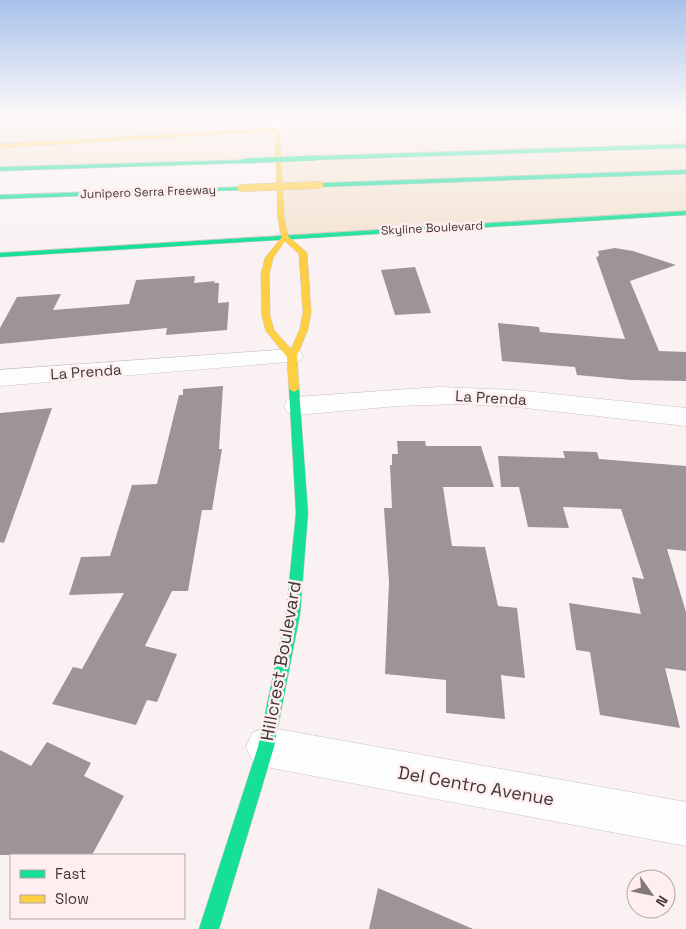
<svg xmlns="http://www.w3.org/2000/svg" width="686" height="929" font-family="'Space Grotesk',sans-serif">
	<rect width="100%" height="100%" fill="#faf2f2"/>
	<!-- green -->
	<polygon fill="#f3e3d2" points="0,116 686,116 686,214 279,239 278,159 0,169"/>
	<!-- building -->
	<g fill="#9e9397">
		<polygon points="615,248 633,251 676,265 630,281 659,351 686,352 686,381 630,380 577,375 575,367 502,361 498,323 539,327 540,332 625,339 596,257 599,256 598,251"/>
		<polygon points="415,267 431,313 395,315 381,270"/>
		<polygon points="195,276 194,283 215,281 214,283 219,283 218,303 229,302 227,330 166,335 167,328 0,344 0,328 17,297 61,294 53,310 129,304 136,280"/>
		<polygon points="223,386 219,449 222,449 212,510 202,510 188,591 172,591 145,646 177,654 157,702 147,700 136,725 52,704 73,667 82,669 124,593 69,595 81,557 110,556 132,485 157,484 179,395 183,395 183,389"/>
		<polygon points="52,408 4,543 0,542 0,413"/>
		<polygon points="397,441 425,441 426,446 481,446 494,487 443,487 452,546 485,547 498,606 517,608 525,678 501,675 505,719 446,713 446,680 385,674 389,582 384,508 392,508 390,465 392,465 392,454 398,454"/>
		<polygon points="563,451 597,452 599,459 686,466 686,551 667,549 686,612 686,671 665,668 680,728 600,715 590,652 576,650 569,603 641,614 632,577 644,579 621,509 563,507 569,528 528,527 519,487 501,487 498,456 565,458"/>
		<polygon points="47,742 91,763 84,776 124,796 92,855 0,855 0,750 31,766"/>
		<polygon points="378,888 473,929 369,929"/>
	</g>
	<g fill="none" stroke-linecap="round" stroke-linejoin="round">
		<defs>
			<g id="street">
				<polygon points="273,116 285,116 281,132 277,133 271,129"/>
				<polygon points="292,349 300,351 303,356 300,361 0,386 0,370"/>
				<polygon points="439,387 516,390 686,408 686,426 516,407 459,404 398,406 296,415 287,412 284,406 287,400 296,397"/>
				<polygon points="266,727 686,802 686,846 266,767 252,761 246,747 252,733"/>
			</g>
			<g id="fast">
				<polygon points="686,144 686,148 316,160 313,158 316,156"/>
				<polygon points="246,160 244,163 0,171 0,167"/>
				<polygon points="686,170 686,174 320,187 317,185 320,183"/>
				<polygon points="243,187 243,189 241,190 0,199 0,195"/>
				<polygon points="686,211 686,215 0,257 0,253"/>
				<polygon points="294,386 299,389 308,513 300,614 274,747 219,929 199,929 258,747 286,614 296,513 289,389"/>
			</g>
			<path id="slow" d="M 279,128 L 284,219 L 288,236 L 307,253 L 311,312 L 308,329 L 297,356 L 299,389 L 294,392 L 289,389 L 287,357 L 266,331 L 262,316 L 261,275 L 265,258 L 282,237 L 278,219 L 275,131 L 0,148 L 0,144 ZM 285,241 L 299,254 L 303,312 L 300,329 L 291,349 L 274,330 L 270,316 L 269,275 L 273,258 Z"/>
		</defs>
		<!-- street casing -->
		<use href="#street" stroke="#c9c2c2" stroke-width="1"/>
		<!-- fast casing -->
		<use href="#fast" stroke="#c9c2c2" stroke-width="1"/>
		<!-- slow casing -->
		<use href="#slow" stroke="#c9c2c2" stroke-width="1"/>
		<!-- street -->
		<use href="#street" fill="#fefdfd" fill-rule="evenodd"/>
		<!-- fast -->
		<use href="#fast" fill="#16e098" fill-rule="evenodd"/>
		<!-- slow -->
		<use href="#slow" fill="#ffcf43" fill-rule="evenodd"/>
		<defs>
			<polyline id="fast-bridge" points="244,161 316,158"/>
			<polyline id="slow-bridge" points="241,188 320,185"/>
		</defs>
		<!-- fast-bridge casing -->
		<use href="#fast-bridge" stroke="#cabcb8" stroke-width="5.5" stroke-linecap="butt"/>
		<!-- slow-bridge casing -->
		<use href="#slow-bridge" stroke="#cabcb8" stroke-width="8" stroke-linecap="butt"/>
		<!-- fast-bridge -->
		<use href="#fast-bridge" stroke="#16e098" stroke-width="5"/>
		<!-- slow-bridge -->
		<use href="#slow-bridge" stroke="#ffcf43" stroke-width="7"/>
	</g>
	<!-- sky -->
	<linearGradient id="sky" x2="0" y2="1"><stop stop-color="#a8c1ea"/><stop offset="0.47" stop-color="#fdf9f9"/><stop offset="1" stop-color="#fdf9f9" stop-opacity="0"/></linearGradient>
	<rect width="686" height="246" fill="url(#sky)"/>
	<g text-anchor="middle" stroke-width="5" stroke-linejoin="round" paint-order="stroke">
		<!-- far-street labels -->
		<g font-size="12" fill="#3f3738" stroke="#feeeef">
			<text transform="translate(148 192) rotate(-2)" y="4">Junipero Serra Freeway</text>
			<text transform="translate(432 228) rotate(-3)" y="4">Skyline Boulevard</text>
		</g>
		<!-- street labels -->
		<g font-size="15" fill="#3f3738" stroke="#feeeef">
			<text transform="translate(86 372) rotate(-4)" y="5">La Prenda</text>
			<text transform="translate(491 398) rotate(3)" y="5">La Prenda</text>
		</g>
		<!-- near-street labels -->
		<g font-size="18" fill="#3f3738" stroke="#feeeef">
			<text transform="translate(281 661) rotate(-80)" y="6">Hillcrest Boulevard</text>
			<text transform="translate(476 786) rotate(10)" y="6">Del Centro Avenue</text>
		</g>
	</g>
	<!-- legend -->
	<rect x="10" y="854" width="175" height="65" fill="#feeeef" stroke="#b2a5a6"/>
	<rect x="20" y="870" width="25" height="8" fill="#16e098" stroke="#b2a5a6"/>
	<text x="55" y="879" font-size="15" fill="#3f3738">Fast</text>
	<rect x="20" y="895" width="25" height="8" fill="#ffcf43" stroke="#b2a5a6"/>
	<text x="55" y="904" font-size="15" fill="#3f3738">Slow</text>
	<!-- north arrow -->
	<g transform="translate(651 894) rotate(123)"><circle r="24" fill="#feeeef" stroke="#b2a5a6"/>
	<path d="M0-4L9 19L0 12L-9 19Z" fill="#807879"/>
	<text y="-8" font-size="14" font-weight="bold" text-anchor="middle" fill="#3f3738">N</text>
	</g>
</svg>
